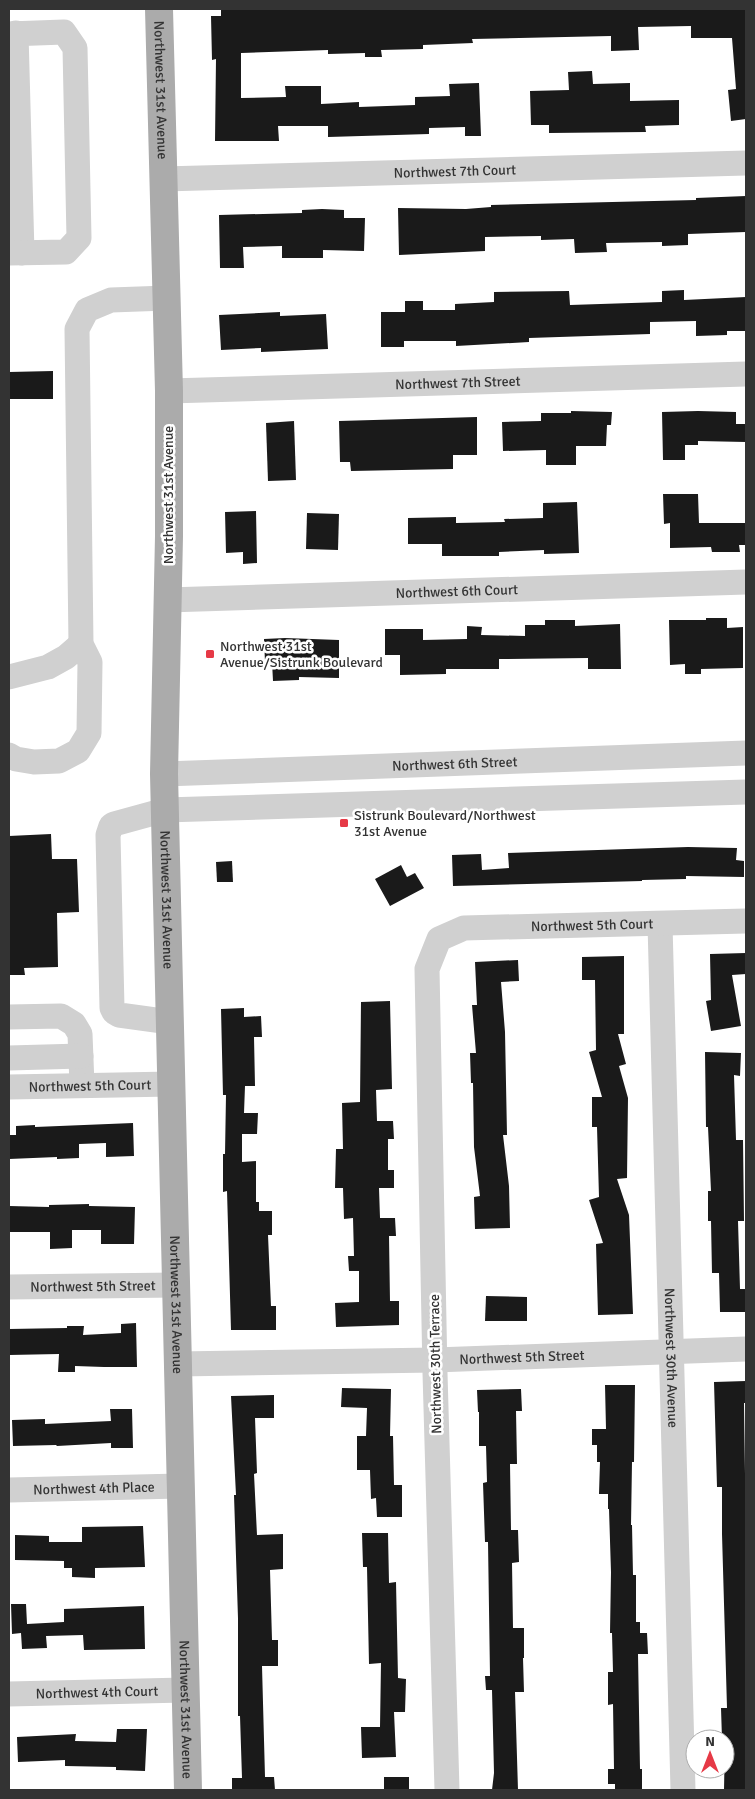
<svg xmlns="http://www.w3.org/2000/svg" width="755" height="1799" font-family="Signika,sans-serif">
	<rect width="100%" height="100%" fill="#fff"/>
	<!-- building -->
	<g fill="#1a1a1a">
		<polygon points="221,9 746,9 746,119 731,121 728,90 736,89 732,38 691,38 691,26 638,27 639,50 611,51 611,36 472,39 473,43 423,45 423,49 381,50 382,57 365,57 365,53 328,54 328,50 241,53 241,98 286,97 285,86 321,86 321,104 359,102 359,107 415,105 415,97 450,96 449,84 479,83 481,136 465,136 465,127 429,128 429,134 328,137 328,126 278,126 279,141 215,141 216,59 212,60 211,16 221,16"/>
		<polygon points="592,71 593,84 630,83 630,101 679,100 679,125 645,126 646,132 549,133 549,125 531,125 530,91 569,90 568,72"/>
		<polygon points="746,196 746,232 688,234 688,245 662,246 662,242 606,243 607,252 575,253 574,239 541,240 541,236 485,237 485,251 399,255 398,208 466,209 491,207 491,205 696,200 696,198"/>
		<polygon points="322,209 344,210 344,218 365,218 364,251 323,250 323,258 282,258 282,246 243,247 244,268 220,268 219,215 302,213 302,210"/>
		<polygon points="684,290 684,300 746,297 746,331 727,331 727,335 696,336 696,321 650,322 650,334 529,338 529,342 456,346 456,341 404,341 404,347 381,347 381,312 405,312 405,301 423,301 423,310 455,310 455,304 494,302 494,292 569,291 570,305 662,302 662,291"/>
		<polygon points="280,312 280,316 326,314 328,349 261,352 261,348 221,350 219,315"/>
		<polygon points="53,371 53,399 9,399 9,372"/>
		<polygon points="571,411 612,412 611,425 607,425 606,446 576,446 576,465 546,465 546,450 503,451 502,422 541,421 541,413 571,413"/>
		<polygon points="698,411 736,412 736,424 746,424 746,442 698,441 698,445 685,445 685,460 663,460 662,412"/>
		<polygon points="477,417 477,455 453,455 453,469 351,471 350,462 340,462 339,421"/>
		<polygon points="294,421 296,480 268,481 266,423"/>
		<polygon points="663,494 698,494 699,523 746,523 746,545 739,545 740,552 712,552 711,547 670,548 670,523 664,524"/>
		<polygon points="577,502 579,553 544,554 544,550 499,552 499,556 442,556 442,544 408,544 408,518 456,517 456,523 505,522 504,519 543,518 543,503"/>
		<polygon points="256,511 257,563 243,564 243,552 226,553 225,512"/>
		<polygon points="307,513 339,514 338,550 306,549"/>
		<polygon points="706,618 727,618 727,628 743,627 743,668 701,669 701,674 685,674 685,664 670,665 669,620 706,620"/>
		<polygon points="545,620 575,620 575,626 620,624 621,669 588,669 588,658 499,659 499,669 446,669 446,674 400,675 400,655 385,655 385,629 423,629 423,640 467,639 467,626 482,627 481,635 525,636 525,625 545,625"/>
		<polygon points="285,638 339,640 339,678 299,677 299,680 273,681 272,662 265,662 264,639"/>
		<polygon points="51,834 52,859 77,859 79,912 57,913 58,967 24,968 25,975 9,975 9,836"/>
		<polygon points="688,847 737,848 736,860 744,861 744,877 686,876 686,879 642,880 642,881 453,886 452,855 481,854 482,870 509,868 508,853"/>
		<polygon points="232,861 233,882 217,882 216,862"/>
		<polygon points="401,865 407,877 415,873 424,888 390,906 375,879"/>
		<polygon points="746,953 746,974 732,975 741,1026 711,1031 706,1001 711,1000 710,954"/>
		<polygon points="624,956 624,1034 618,1034 626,1064 619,1066 628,1098 627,1178 617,1179 629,1215 633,1314 598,1315 596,1244 603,1243 589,1200 599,1197 597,1127 592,1127 592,1097 602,1097 589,1052 596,1050 595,980 582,980 582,957"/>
		<polygon points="518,960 519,981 501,982 505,1032 507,1135 503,1135 509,1186 510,1228 475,1229 474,1197 480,1196 474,1147 473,1083 471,1083 470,1053 476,1053 472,1005 477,1005 475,962"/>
		<polygon points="390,1001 392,1089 376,1090 377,1121 393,1121 394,1139 388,1139 388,1170 394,1170 394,1188 379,1188 380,1218 395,1218 396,1236 389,1236 390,1301 399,1301 399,1325 336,1327 335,1303 359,1302 359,1271 349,1271 348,1256 354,1256 353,1218 344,1219 343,1188 335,1188 336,1149 343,1149 342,1103 360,1102 361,1002"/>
		<polygon points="244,1008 244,1017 261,1016 262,1037 254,1037 255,1086 245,1086 244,1113 258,1113 257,1134 242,1134 242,1162 256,1161 256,1202 259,1202 259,1211 272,1211 272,1235 268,1235 271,1306 276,1306 276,1330 231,1330 227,1191 223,1192 223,1154 225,1154 226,1095 223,1095 221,1009"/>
		<polygon points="705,1052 741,1053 740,1076 734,1075 736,1140 743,1140 744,1221 738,1221 740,1289 746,1289 746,1312 720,1312 719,1273 712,1273 711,1221 708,1221 708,1191 711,1191 708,1127 706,1127"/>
		<polygon points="133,1123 134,1156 106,1157 106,1143 79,1144 79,1158 57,1159 57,1157 9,1159 9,1135 16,1135 16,1126 35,1125 35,1127"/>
		<polygon points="89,1204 89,1206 135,1207 134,1244 101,1244 101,1230 72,1230 72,1248 50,1249 50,1232 9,1232 9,1206 49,1207 49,1205"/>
		<polygon points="486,1296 527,1297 527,1321 485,1321"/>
		<polygon points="136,1323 137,1367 104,1367 75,1366 75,1372 58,1372 59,1354 9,1355 9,1329 67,1328 67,1326 84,1326 83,1335 121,1333 121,1324"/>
		<polygon points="746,1381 746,1403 744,1403 745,1474 746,1474 746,1790 724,1790 725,1739 722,1739 721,1708 727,1708 722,1534 722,1487 717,1487 714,1382"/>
		<polygon points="605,1385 635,1385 634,1462 632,1462 631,1525 632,1525 633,1575 636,1575 636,1622 640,1622 640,1633 647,1633 648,1654 638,1654 640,1769 642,1769 642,1790 615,1790 615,1784 608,1784 608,1769 614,1769 613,1704 608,1705 608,1672 613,1672 612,1633 610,1633 611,1572 609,1509 608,1509 608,1494 599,1494 600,1462 597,1462 597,1445 592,1445 592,1429 606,1429"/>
		<polygon points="342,1388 391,1389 390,1436 393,1436 394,1485 402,1485 402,1517 377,1517 376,1498 371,1499 370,1470 357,1470 357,1436 366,1436 367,1408 341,1407"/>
		<polygon points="521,1389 522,1411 516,1411 517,1464 510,1464 511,1530 518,1530 519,1562 512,1563 513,1628 524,1628 524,1658 523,1658 524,1692 515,1692 518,1790 492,1790 494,1773 492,1690 486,1690 485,1676 490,1676 488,1542 485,1542 483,1483 487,1482 486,1446 479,1446 479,1412 478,1412 477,1390"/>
		<polygon points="274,1395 274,1418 255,1418 257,1473 254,1474 257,1535 283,1534 283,1569 270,1570 272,1640 278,1640 278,1666 262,1666 265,1777 274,1777 275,1790 232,1790 232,1778 242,1778 240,1716 238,1716 238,1618 234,1495 236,1495 231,1396"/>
		<polygon points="110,1409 132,1409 133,1448 111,1448 111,1443 57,1446 56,1445 13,1446 12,1420 45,1419 45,1424 111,1421"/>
		<polygon points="143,1526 145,1567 95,1568 95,1578 72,1577 72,1568 64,1568 64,1561 15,1560 15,1535 49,1536 49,1542 82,1542 82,1527"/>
		<polygon points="362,1533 388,1533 389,1583 396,1582 398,1678 406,1679 405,1712 394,1712 396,1757 362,1758 361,1727 380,1727 381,1663 369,1664 367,1567 363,1567"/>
		<polygon points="11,1604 26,1604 27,1624 64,1622 64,1609 144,1606 145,1649 84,1650 83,1635 46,1636 47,1648 22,1649 21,1633 12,1634"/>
		<polygon points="117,1729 147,1729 145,1771 116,1770 116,1767 65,1766 65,1760 18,1762 17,1737 76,1734 75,1741 116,1742"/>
		<rect x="384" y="1777" width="25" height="13"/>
	</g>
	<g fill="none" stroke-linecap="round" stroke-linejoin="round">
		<!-- minor -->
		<g stroke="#d0d0d0" stroke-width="25">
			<polyline points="16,33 22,253"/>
			<polyline points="9,34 64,32 75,48 79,238 66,252 9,253"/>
			<path id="s1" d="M 163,179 L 746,163"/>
			<path id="s2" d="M 169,391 L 746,374"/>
			<path id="s3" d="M 167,600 L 746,582"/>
			<polyline points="9,677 48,667 66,657 81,644"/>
			<polyline points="9,755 16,759 34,762 59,761 78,751 89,733 90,662 81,644 77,329 87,310 111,300 167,298"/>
			<path id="s4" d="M 164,774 L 746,753"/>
			<path id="s5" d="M 660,924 L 683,1790"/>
			<polyline points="9,1017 61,1016 74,1024 80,1034 82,1085"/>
			<polyline points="170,1022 119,1015 114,1012 112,1008 108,835 111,826 114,824 165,810 746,792"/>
			<polyline points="9,1058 81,1056"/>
			<path id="s6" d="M 9,1087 L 172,1084"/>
			<path id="s7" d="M 9,1287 L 176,1285"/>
			<path id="s8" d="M 178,1364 L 435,1360 L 746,1349"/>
			<path id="s9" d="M 9,1490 L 180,1486"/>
			<path id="s10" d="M 9,1694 L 185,1690"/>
			<path id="s11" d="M 447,1790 L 435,1373 L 427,969 L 439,939 L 464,928 L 746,921"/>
		</g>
		<!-- major -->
		<path stroke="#ababab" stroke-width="28" id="s12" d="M 159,9 L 169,391 L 169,536 L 164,774 L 188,1790"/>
	</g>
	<!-- markers -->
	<g fill="#e63946" stroke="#fff" stroke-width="2">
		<rect x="205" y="649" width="10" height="10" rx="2.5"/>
		<rect x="339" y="818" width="10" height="10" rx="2.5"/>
	</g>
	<g text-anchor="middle" stroke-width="5" stroke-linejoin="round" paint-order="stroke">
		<!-- street labels -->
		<g font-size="14" fill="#333" stroke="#fff">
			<text dy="5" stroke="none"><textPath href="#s12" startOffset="81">Northwest 31st Avenue</textPath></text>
			<text dy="5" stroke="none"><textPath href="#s1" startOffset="292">Northwest 7th Court</textPath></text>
			<text dy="5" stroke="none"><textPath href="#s2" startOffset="289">Northwest 7th Street</textPath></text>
			<text transform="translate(168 495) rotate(-90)" y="5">Northwest 31st Avenue</text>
			<text dy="5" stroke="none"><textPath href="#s3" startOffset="290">Northwest 6th Court</textPath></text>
			<text dy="5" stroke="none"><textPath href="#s4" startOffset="291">Northwest 6th Street</textPath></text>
			<text dy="5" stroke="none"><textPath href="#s12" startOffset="891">Northwest 31st Avenue</textPath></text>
			<text dy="5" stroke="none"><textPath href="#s11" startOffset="1009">Northwest 5th Court</textPath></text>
			<text dy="5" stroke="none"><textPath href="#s6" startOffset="81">Northwest 5th Court</textPath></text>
			<text dy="5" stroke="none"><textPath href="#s7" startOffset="84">Northwest 5th Street</textPath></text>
			<text dy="5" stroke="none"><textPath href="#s12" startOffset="1296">Northwest 31st Avenue</textPath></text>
			<text dy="5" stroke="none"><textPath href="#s8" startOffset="344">Northwest 5th Street</textPath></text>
			<text dy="5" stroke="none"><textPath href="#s5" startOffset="434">Northwest 30th Avenue</textPath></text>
			<text transform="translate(435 1364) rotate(-91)" y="5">Northwest 30th Terrace</text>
			<text dy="5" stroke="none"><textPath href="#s9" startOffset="85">Northwest 4th Place</textPath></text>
			<text dy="5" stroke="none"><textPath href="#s10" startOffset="88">Northwest 4th Court</textPath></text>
			<text dy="5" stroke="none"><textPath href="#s12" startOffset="1701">Northwest 31st Avenue</textPath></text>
		</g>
		<!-- poi labels -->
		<g font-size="14" fill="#333" stroke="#fff" text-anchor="start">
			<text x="220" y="651">Northwest 31st<tspan x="220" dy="16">Avenue/Sistrunk Boulevard</tspan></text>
			<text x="354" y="820">Sistrunk Boulevard/Northwest<tspan x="354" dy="16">31st Avenue</tspan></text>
		</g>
	</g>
	<!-- border -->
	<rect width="755" height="1799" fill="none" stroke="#333333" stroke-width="20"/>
	<!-- north arrow -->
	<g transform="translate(710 1754)"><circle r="24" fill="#ffffff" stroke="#adadad"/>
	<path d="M0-4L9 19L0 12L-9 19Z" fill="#e63946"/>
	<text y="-8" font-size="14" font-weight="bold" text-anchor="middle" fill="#333333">N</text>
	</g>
</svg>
